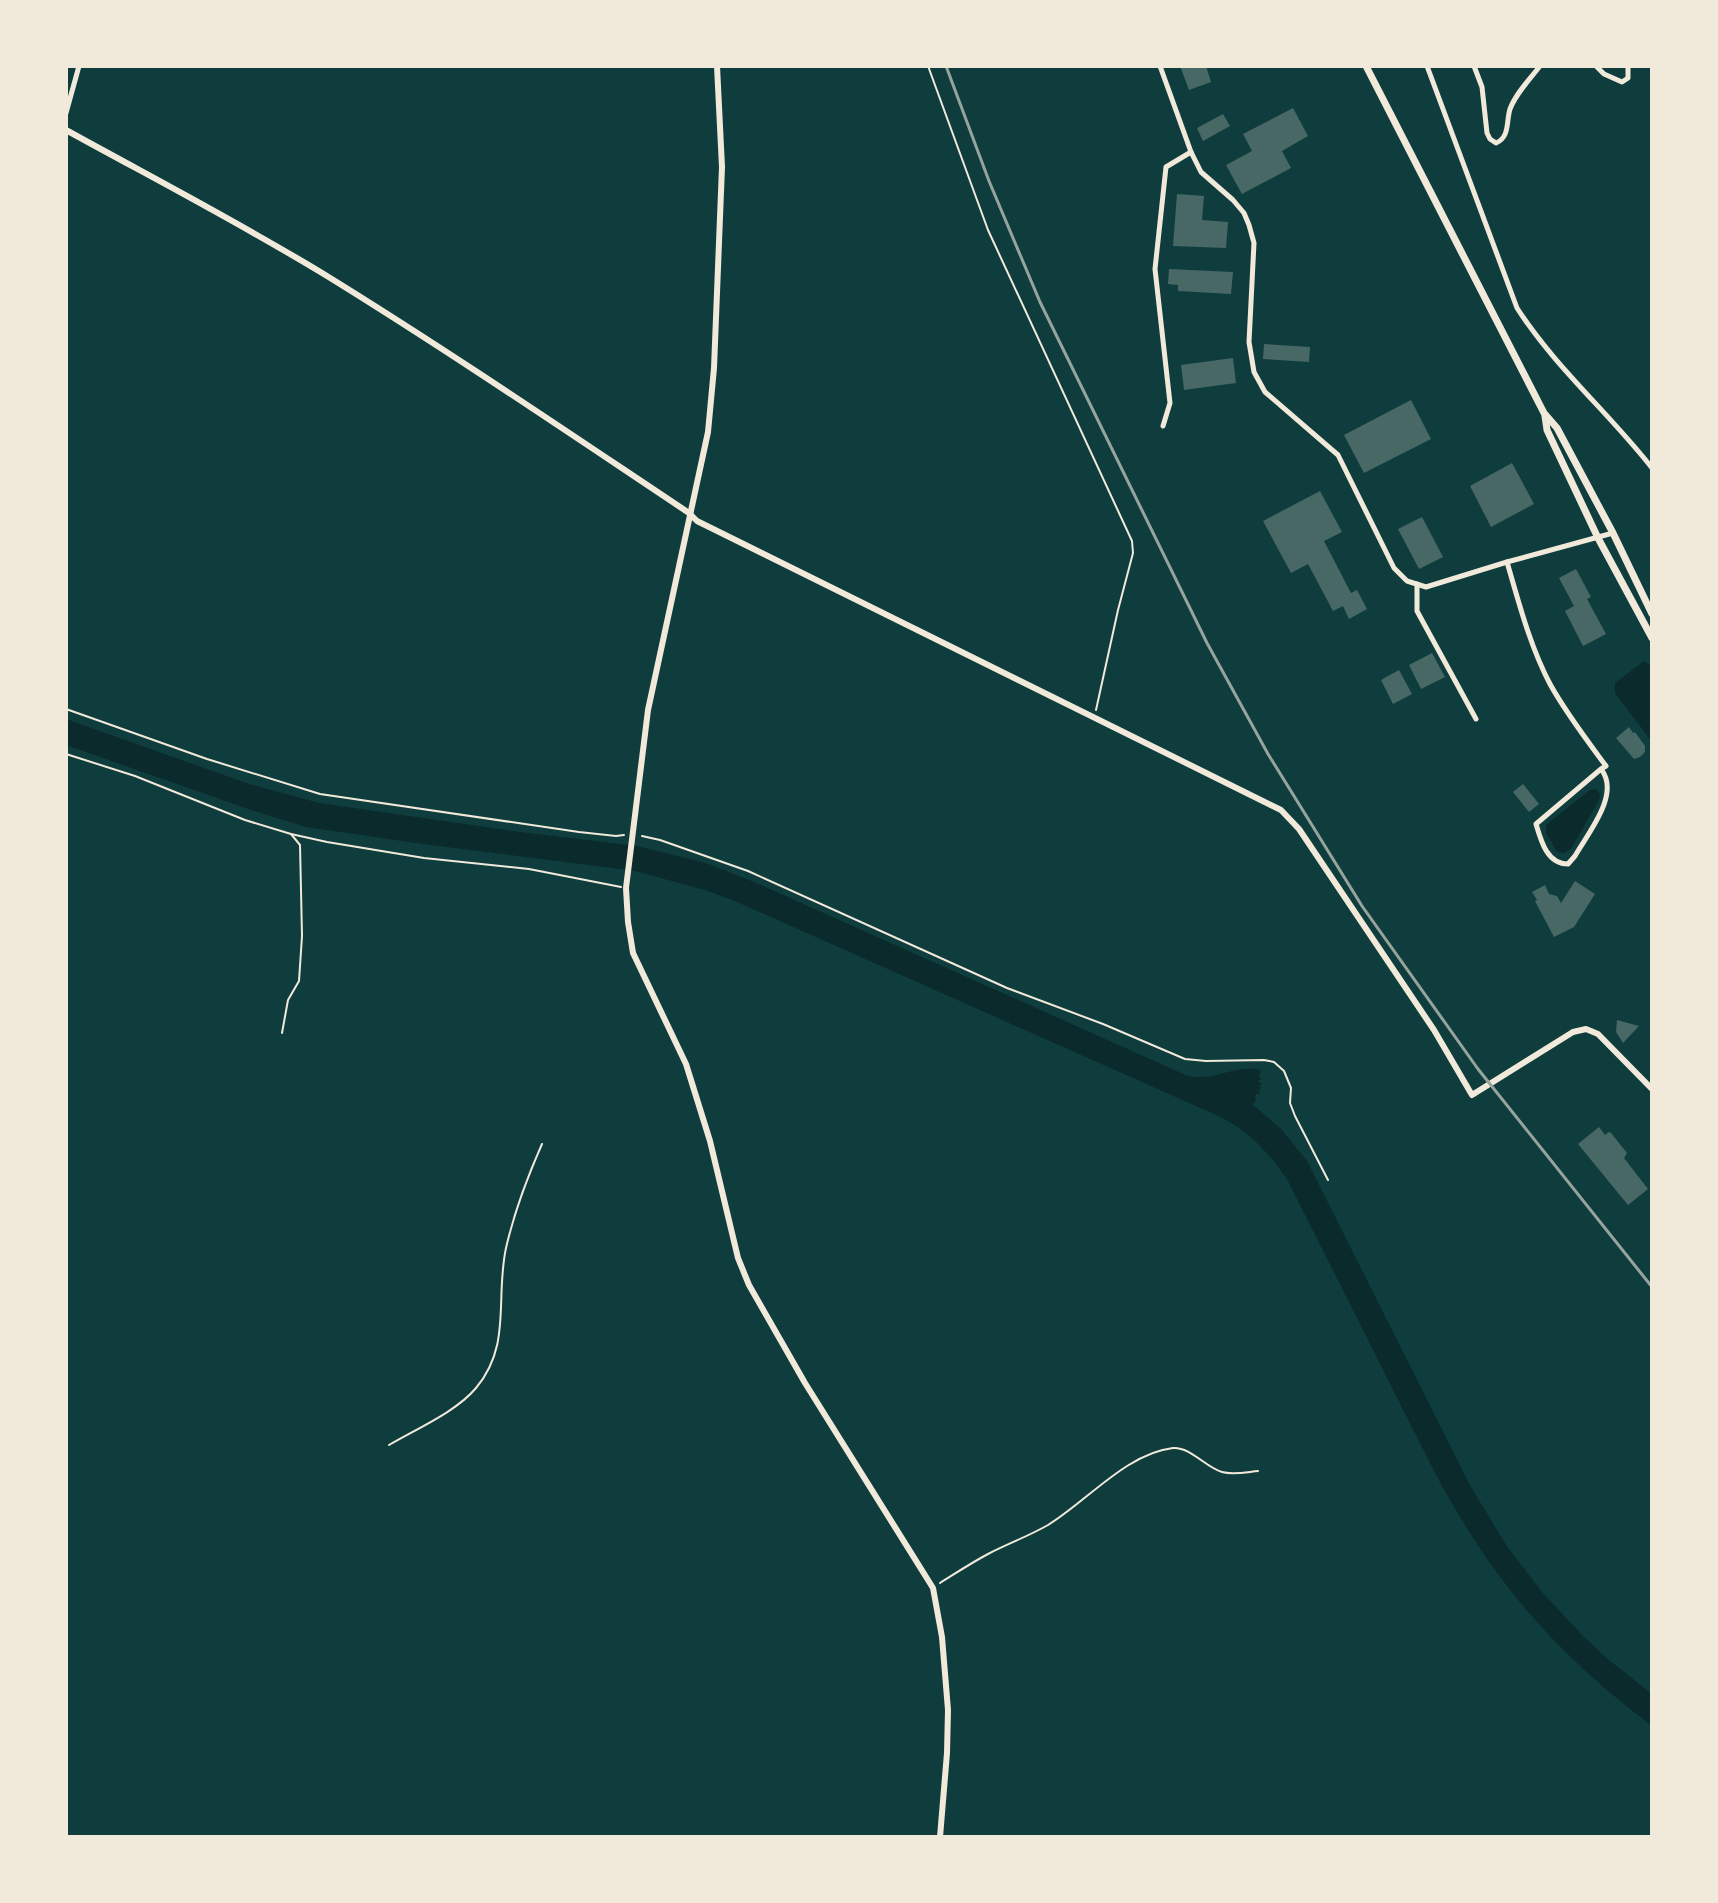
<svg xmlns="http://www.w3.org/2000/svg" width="1718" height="1903" font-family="'Source Sans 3',sans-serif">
	<rect width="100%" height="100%" fill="#0f3d3e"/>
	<!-- water -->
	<g fill="#0a2a2b">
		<polygon points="1644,661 1652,666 1652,742 1615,693 1615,683"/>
		<path d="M 66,719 L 249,784 L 319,803 L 520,832 L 637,846 L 706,863 L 754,882 L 1188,1076 C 1215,1082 1233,1064 1261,1070 L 1259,1077 L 1262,1078 L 1258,1082 L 1262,1083 L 1261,1085 L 1258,1085 L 1261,1087 L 1260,1090 L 1257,1090 L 1260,1091 L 1259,1094 L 1256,1094 L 1255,1102 L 1252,1104 L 1282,1130 L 1307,1161 L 1471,1487 L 1506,1545 L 1542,1592 L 1584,1637 L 1609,1660 L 1652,1694 L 1652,1726 C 1553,1651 1492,1580 1434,1471 L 1288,1181 C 1268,1151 1247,1129 1214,1114 L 737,902 L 705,890 L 635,871 L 423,844 L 306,827 L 251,810 L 66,745 Z"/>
		<polygon points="1596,789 1600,794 1599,800 1571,849 1564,853 1557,852 1546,833 1546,825 1590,790"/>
	</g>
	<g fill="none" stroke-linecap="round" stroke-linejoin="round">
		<!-- stream -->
		<polyline stroke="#0a2a2b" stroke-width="3" points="66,141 67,138"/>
	</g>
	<!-- building -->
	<g fill="#486865">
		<polygon points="1180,66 1206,66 1211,82 1189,90"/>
		<polygon points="1293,108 1308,136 1282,151 1291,168 1242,194 1226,165 1252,151 1243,134"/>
		<polygon points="1223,114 1230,126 1203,141 1197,128"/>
		<polygon points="1177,194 1204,196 1202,220 1228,222 1226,248 1173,246"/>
		<polygon points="1169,269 1233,272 1231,294 1178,291 1178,285 1168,284"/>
		<polygon points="1264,344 1310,347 1309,362 1263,359"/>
		<polygon points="1233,358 1236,383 1184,390 1181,365"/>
		<polygon points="1411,400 1431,439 1364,473 1344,435"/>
		<polygon points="1512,463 1534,504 1491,527 1470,486"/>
		<polygon points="1320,491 1342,532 1324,541 1351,593 1357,590 1367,609 1349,619 1343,606 1333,611 1308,564 1291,573 1263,521"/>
		<polygon points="1422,517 1443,557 1419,569 1398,529"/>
		<polygon points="1576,569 1591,597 1587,599 1606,634 1583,646 1565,611 1574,606 1559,578"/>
		<polygon points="1432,653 1445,677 1421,689 1409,665"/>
		<polygon points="1399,670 1412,694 1393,704 1381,680"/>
		<polygon points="1629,727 1633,733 1635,732 1645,746 1645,752 1640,757 1634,759 1616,738"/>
		<polygon points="1523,784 1539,804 1529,812 1513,792"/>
		<polygon points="1575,881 1595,894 1574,927 1554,937 1535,901 1537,900 1532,892 1545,885 1549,894 1557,896 1561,903"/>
		<polygon points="1617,1020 1639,1026 1623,1043 1616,1032"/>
		<polygon points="1599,1127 1605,1135 1609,1132 1611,1133 1627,1153 1624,1158 1648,1189 1628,1205 1578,1144"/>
	</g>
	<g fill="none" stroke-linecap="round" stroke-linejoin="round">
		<!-- path -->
		<g stroke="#f1e9da" stroke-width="2">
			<polyline points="928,66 988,230 1132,541 1133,553 1118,610 1096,710"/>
			<polyline points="66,709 207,759 320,794 579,832 616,836 624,835"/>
			<polyline points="66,754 135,776 245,820 291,834 327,842 424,858 529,869 621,887"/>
			<polyline points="642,836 660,840 748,871 1007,988 1103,1024 1185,1059 1206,1061 1264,1060 1274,1062 1284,1071 1291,1088 1290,1103 1295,1116 1328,1180"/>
			<polyline points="282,1033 288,1000 299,981 302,936 300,845 291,834"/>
			<path d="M 389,1445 C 416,1429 456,1412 476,1388 C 512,1345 495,1299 506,1248 C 514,1213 527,1178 542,1144"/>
			<path d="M 940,1583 C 956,1573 971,1563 988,1554 C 1007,1544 1029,1536 1048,1525 C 1086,1502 1127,1453 1173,1448 C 1191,1447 1205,1467 1222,1472 C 1233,1475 1247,1472 1258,1471"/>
		</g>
		<!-- minor -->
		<g stroke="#f1e9da" stroke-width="5">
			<polyline points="1160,66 1191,152 1201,172 1233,200 1244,213 1249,225 1254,243 1249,342 1254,372 1265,392 1338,455 1394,568 1407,581 1426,587 1507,562 1613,533"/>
			<path d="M 1427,66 L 1517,308 C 1555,367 1609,413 1652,468"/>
			<path d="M 1474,66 L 1482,87 L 1487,133 L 1490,139 L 1496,143 C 1510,137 1506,122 1510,109 C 1516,93 1530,79 1540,66"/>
			<polyline points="1596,66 1604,74 1622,82 1628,78 1628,66"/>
			<polyline points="66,113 79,66"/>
			<polyline points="1163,426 1170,403 1155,269 1166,167 1191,152"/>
			<path d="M 1507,562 C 1519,603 1530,646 1550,684 C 1566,713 1586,739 1606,766 L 1601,769 L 1536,824 C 1541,841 1547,864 1568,864 L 1575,856 C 1588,833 1621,794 1601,769"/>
			<polyline points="1417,584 1417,611 1476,719"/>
		</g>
		<!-- tertiary -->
		<g stroke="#f1e9da" stroke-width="6">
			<polyline points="717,66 722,167 714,368 708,432 648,710 626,888 628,922 633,953 686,1064 710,1141 738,1258 749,1285 805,1383 933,1588 942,1637 948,1710 947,1753 940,1837"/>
			<path d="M 66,130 C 153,178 242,224 327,276 C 450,352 569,433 689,513 L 697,521 L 1281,810 L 1299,829 L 1434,1030 L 1472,1095 L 1573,1032 L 1586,1029 L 1598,1034 L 1652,1089"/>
		</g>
		<!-- primary -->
		<g stroke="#f1e9da" stroke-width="7">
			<polyline points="1366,66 1544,413 1557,428 1613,533 1652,614"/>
			<polyline points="1545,416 1547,430 1598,538 1652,638"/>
		</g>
		<!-- rail -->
		<polyline stroke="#97a49c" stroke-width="3" points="946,66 989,181 1040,302 1207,643 1268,754 1362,906 1478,1069 1652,1287"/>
	</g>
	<!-- border -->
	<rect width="1718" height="1903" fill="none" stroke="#f1e9da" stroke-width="136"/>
</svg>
